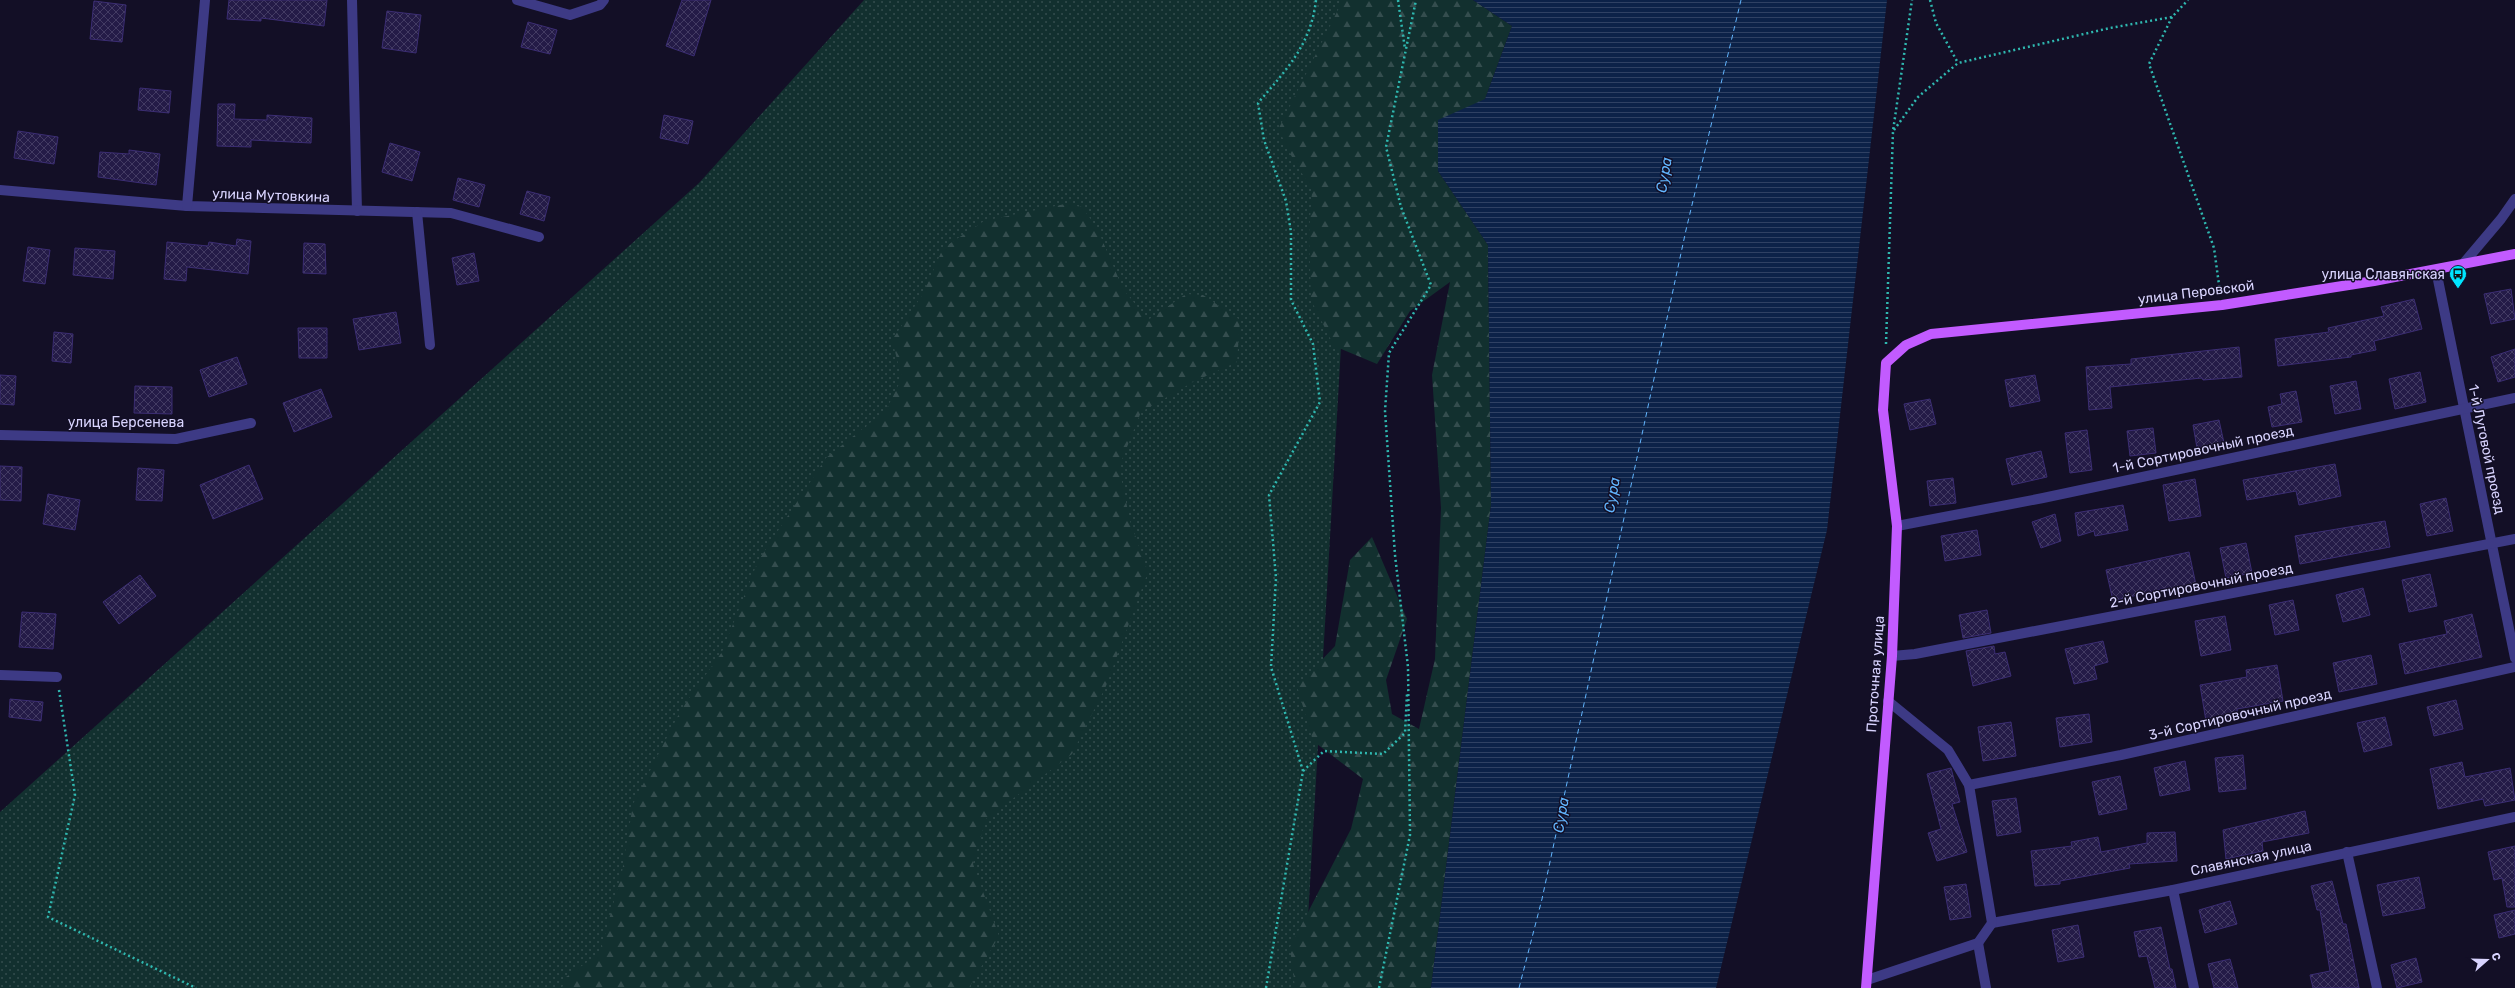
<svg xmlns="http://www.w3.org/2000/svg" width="2515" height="988" font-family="Rubik,sans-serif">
	<defs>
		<pattern id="grass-dots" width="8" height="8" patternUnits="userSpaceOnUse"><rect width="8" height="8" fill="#12302f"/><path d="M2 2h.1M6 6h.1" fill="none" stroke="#344d4e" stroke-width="1.8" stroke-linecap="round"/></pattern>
		<pattern id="forest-firs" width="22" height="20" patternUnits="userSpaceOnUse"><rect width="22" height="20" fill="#12302f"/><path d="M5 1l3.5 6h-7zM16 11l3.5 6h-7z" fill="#344d4e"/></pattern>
		<pattern id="water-rules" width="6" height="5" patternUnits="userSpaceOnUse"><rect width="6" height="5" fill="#0c2248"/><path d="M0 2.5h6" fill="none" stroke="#2f4163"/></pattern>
		<pattern id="building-cross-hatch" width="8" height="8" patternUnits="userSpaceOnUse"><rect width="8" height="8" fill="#241b47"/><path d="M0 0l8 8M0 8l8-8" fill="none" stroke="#433b63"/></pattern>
	</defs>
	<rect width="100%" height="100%" fill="#130f26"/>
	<!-- grass -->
	<polygon fill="url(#grass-dots)" points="864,0 1361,0 1304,988 0,988 0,812 699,183"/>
	<!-- forest -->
	<g fill="url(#forest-firs)">
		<polygon points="1343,0 1473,0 1512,26 1485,99 1438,171 1488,245 1491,505 1431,988 1295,988 1290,947 1351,829 1363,779 1313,741 1297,686 1335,646 1350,560 1372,537 1407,619 1386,680 1392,714 1419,729 1435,659 1441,508 1432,375 1450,282 1410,311 1377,364 1334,346 1311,300 1309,234 1312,190 1286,147 1279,128"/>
		<polygon points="1065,204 1082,207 1097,228 1123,289 1148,320 1186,294 1203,295 1240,320 1237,362 1193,382 1141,412 1119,467 1130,521 1148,572 1106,686 1072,754 986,819 973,864 999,936 969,988 562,988 566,977 600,953 622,872 633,804 682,708 722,652 758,561 826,458 886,410 902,378 892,340 923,294 943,248 984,221"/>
	</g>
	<!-- water -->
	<polygon fill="url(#water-rules)" points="1473,0 1887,0 1827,530 1716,988 1431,988 1491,505 1488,245 1438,171 1438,120 1485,99 1512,26"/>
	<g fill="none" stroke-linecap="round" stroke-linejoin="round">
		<!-- ferry -->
		<polyline stroke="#62b6ff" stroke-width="1" stroke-dasharray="5 4" stroke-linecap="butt" points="1519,988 1542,899 1686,230 1741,0"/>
	</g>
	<!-- building -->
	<g fill="url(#building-cross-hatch)" stroke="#3b2d73">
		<polygon points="229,0 327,0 324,26 261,18 261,21 227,19"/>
		<polygon points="682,0 711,0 694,56 666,46"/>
		<polygon points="94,1 126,5 122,42 90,39"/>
		<polygon points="387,11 421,15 416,53 382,48"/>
		<polygon points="528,22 557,30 550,54 521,47"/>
		<polygon points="140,88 171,91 169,113 138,110"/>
		<polygon points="218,104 235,104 234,119 267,120 267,115 312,118 311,143 251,140 251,147 217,146"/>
		<polygon points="664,115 693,121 688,144 660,138"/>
		<polygon points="18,131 58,137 54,164 14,158"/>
		<polygon points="390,143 420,152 412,181 382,172"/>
		<polygon points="129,150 160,154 156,185 98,177 100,152 129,154"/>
		<polygon points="458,178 485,185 479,207 453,200"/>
		<polygon points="527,191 550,197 544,221 520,214"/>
		<polygon points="237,239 251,241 248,274 187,267 186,281 164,279 167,242 208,246 209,242 236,246"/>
		<polygon points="304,243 325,244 326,274 303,273"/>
		<polygon points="28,247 50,250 45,284 23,281"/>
		<polygon points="75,248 115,251 113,279 73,275"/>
		<polygon points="474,253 479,281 457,285 452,258"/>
		<polygon points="2511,289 2515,319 2491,324 2484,294"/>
		<polygon points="2414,299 2422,329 2374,341 2376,350 2351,355 2351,357 2278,366 2275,339 2329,332 2328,328 2384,316 2381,307"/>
		<polygon points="396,312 401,343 359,350 353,319"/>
		<polygon points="298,328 327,328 327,358 299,358"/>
		<polygon points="54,332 73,334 71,363 52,361"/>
		<polygon points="2239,347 2242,377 2203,380 2202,378 2110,387 2112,408 2089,410 2086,367 2131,364 2131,359"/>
		<polygon points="2515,349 2515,377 2498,382 2491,357"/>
		<polygon points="237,357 247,384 209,397 200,370"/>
		<polygon points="2420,372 2426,402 2395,409 2389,379"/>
		<polygon points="0,375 16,376 14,405 0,404"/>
		<polygon points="2035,375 2040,401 2010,407 2005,380"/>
		<polygon points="2356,381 2361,409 2335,414 2330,386"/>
		<polygon points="135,386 172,387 172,414 134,413"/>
		<polygon points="321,389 332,417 294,432 283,403"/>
		<polygon points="2296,391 2302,422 2272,427 2268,407 2282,404 2280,394"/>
		<polygon points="1930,399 1936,424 1910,430 1904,404"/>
		<polygon points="2219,420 2224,443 2197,448 2193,425"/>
		<polygon points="2153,428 2156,453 2130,456 2127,431"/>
		<polygon points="2087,430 2092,470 2070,473 2065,433"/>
		<polygon points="2041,451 2047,477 2012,485 2006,459"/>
		<polygon points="2335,464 2341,496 2299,505 2296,491 2247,500 2243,480"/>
		<polygon points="249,465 263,499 213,519 200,485"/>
		<polygon points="0,466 22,467 21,501 0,500"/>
		<polygon points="138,468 164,470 162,501 136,500"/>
		<polygon points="1953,478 1956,503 1930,506 1927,481"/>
		<polygon points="2195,479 2201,516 2169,521 2163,485"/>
		<polygon points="48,494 80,500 75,530 43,524"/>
		<polygon points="2446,498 2453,531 2427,536 2420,504"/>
		<polygon points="2123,505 2128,530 2095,536 2094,531 2078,536 2075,513"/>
		<polygon points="2055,514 2061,541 2041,548 2032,522"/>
		<polygon points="2385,521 2390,547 2300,564 2295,536"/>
		<polygon points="1977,530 1981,555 1945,561 1941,536"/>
		<polygon points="2246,543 2252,573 2226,578 2220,548"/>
		<polygon points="2189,552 2196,585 2167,591 2166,588 2113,601 2106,570"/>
		<polygon points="2430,574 2437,606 2409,612 2402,580"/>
		<polygon points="140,575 156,596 119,624 103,602"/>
		<polygon points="2363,588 2370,615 2343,622 2336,595"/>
		<polygon points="2293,600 2299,630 2275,635 2269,605"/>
		<polygon points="1987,610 1991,633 1963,638 1959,615"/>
		<polygon points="22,612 56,614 53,649 19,647"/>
		<polygon points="2472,614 2482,657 2405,674 2399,644 2447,634 2444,621"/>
		<polygon points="2225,616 2231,650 2201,656 2195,621"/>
		<polygon points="2103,641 2108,662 2094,666 2097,679 2074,684 2065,649"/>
		<polygon points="1994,646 1995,654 2005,652 2011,676 1973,686 1966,651"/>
		<polygon points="2371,655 2377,684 2339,692 2333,663"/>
		<polygon points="2277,665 2283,701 2237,709 2238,716 2206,721 2200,685 2247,677 2246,670"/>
		<polygon points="10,699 43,702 41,721 9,717"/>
		<polygon points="2456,700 2463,729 2434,736 2427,707"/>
		<polygon points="2089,714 2092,742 2060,747 2056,718"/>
		<polygon points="2385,717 2392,745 2364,752 2357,723"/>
		<polygon points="2011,722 2016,756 1983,761 1978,727"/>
		<polygon points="2243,755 2246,789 2219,792 2215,758"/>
		<polygon points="2185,761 2190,790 2160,796 2154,768"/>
		<polygon points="2462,762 2465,777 2510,768 2515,800 2485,806 2483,799 2438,809 2430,769"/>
		<polygon points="1951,768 1960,802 1952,804 1967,852 1937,861 1928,833 1941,829 1927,774"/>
		<polygon points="2120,776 2127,809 2099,815 2092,782"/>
		<polygon points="2016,798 2021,832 1997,836 1992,801"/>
		<polygon points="2305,811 2309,833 2262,842 2263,851 2226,859 2223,830"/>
		<polygon points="2175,832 2177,861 2129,864 2130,868 2060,881 2060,884 2035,886 2031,851 2072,846 2071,842 2098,837 2101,852 2147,843 2147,833"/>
		<polygon points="2515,846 2515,907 2507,907 2502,878 2494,880 2488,852"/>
		<polygon points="2419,877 2425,908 2383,916 2377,885"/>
		<polygon points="2332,881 2343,924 2346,924 2359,988 2313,988 2310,975 2330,971 2320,910 2317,910 2311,886"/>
		<polygon points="1966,884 1971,917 1950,920 1944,887"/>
		<polygon points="2230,901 2237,924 2205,933 2199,910"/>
		<polygon points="2515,910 2515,934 2499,938 2494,915"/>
		<polygon points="2078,925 2084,957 2058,962 2052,930"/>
		<polygon points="2161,927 2170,969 2172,969 2176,988 2155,988 2147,956 2139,957 2134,932"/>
		<polygon points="2416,958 2422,982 2397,988 2391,965"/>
		<polygon points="2230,959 2238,988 2214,988 2208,964"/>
	</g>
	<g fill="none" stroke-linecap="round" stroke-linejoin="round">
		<!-- path -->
		<g stroke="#2fb8b0" stroke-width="2.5" stroke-dasharray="2 3" stroke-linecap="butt">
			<polyline points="1398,0 1405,49"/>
			<polyline points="1930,0 1936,23 1958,63"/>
			<polyline points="2172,17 2149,64 2214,248 2220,292"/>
			<polyline points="1894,130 1918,97 1958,63 2110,28 2172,17 2188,0"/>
			<polyline points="1886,344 1893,131 1912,0"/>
			<polyline points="59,690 75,795 48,917 196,988"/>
			<polyline points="1303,771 1324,751 1383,754 1405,733 1407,694"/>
			<path d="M 1266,988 L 1303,771 L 1271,667 L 1276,578 L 1269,495 L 1320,402 L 1313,344 L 1291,300 L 1291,232 L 1286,201 L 1264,140 L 1258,103 C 1286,70 1311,45 1316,0"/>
			<polyline points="1379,988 1410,835 1408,667 1395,555 1385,411 1389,353 1431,285 1401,207 1386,147 1416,0"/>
		</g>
		<!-- minor -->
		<g stroke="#3d3a85" stroke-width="10">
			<polyline points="352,0 357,211"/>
			<polyline points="517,0 570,15 600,5 604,0"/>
			<polyline points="0,190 187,206 451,213 539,237"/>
			<polyline points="187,206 205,0"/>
			<polyline points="417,212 430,345"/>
			<polyline points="2463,264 2501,219 2515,199"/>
			<polyline points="2436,270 2515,658"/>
			<polyline points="0,435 176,439 251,423"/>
			<polyline points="1897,526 2043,498 2515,398"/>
			<polyline points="1892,656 1915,654 2515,539"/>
			<polyline points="0,675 57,677"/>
			<polyline points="1969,785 2121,755 2515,667"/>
			<polyline points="2347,852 2377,988"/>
			<polyline points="2173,890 2194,988"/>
			<polyline points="1992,923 2173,890 2515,817"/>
			<polyline points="1978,943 1986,988"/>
			<polyline points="1867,980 1978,943 1992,923 1969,785 1948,750 1888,701"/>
		</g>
		<!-- major -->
		<polyline stroke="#c25bff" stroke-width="10" points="1866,988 1892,656 1897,526 1883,410 1886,363 1906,345 1931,334 2222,305 2374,281 2515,254"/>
	</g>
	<!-- icons -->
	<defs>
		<symbol id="bus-pin" viewBox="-11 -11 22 30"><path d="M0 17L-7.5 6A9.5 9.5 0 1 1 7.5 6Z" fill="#00e5ff" stroke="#130f26"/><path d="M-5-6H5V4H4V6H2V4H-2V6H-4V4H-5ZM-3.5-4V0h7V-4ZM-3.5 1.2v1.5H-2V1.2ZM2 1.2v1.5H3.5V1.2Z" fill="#111"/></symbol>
	</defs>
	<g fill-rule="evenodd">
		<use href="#bus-pin" x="2448" y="264" width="20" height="27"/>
	</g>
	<g text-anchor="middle" stroke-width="3" stroke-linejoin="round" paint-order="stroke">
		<!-- street labels -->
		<g font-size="14" fill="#d9d4ff" stroke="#130f26">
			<text transform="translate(271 195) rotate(2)" y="5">улица Мутовкина</text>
			<text transform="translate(2196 292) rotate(-7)" y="5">улица Перовской</text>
			<text x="126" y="427">улица Берсенева</text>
			<text transform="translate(2203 449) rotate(-12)" y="5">1-й Сортировочный проезд</text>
			<text transform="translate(2487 449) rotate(78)" y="5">1-й Луговой проезд</text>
			<text transform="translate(2201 585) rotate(-11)" y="5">2-й Сортировочный проезд</text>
			<text transform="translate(1875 674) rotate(-86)" y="5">Проточная улица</text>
			<text transform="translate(2240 714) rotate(-13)" y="5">3-й Сортировочный проезд</text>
			<text transform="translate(2251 858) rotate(-12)" y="5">Славянская улица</text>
		</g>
		<!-- poi labels -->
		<g font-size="14" fill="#d9d4ff" stroke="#130f26" text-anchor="end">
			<text x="2445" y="279">улица Славянская</text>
		</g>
		<!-- water labels -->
		<g font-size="15" font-style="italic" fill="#62b6ff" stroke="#130f26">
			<text transform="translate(1664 175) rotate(-81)" y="5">Сура</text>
			<text transform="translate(1612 495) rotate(-81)" y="5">Сура</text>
			<text transform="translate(1561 815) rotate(-81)" y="5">Сура</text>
		</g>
	</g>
	<!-- north arrow -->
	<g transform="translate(2487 960) rotate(70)" stroke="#130f26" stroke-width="3" paint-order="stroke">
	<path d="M0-3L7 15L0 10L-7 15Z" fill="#d9d4ff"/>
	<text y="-6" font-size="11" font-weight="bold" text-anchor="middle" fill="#d9d4ff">С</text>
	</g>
</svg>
